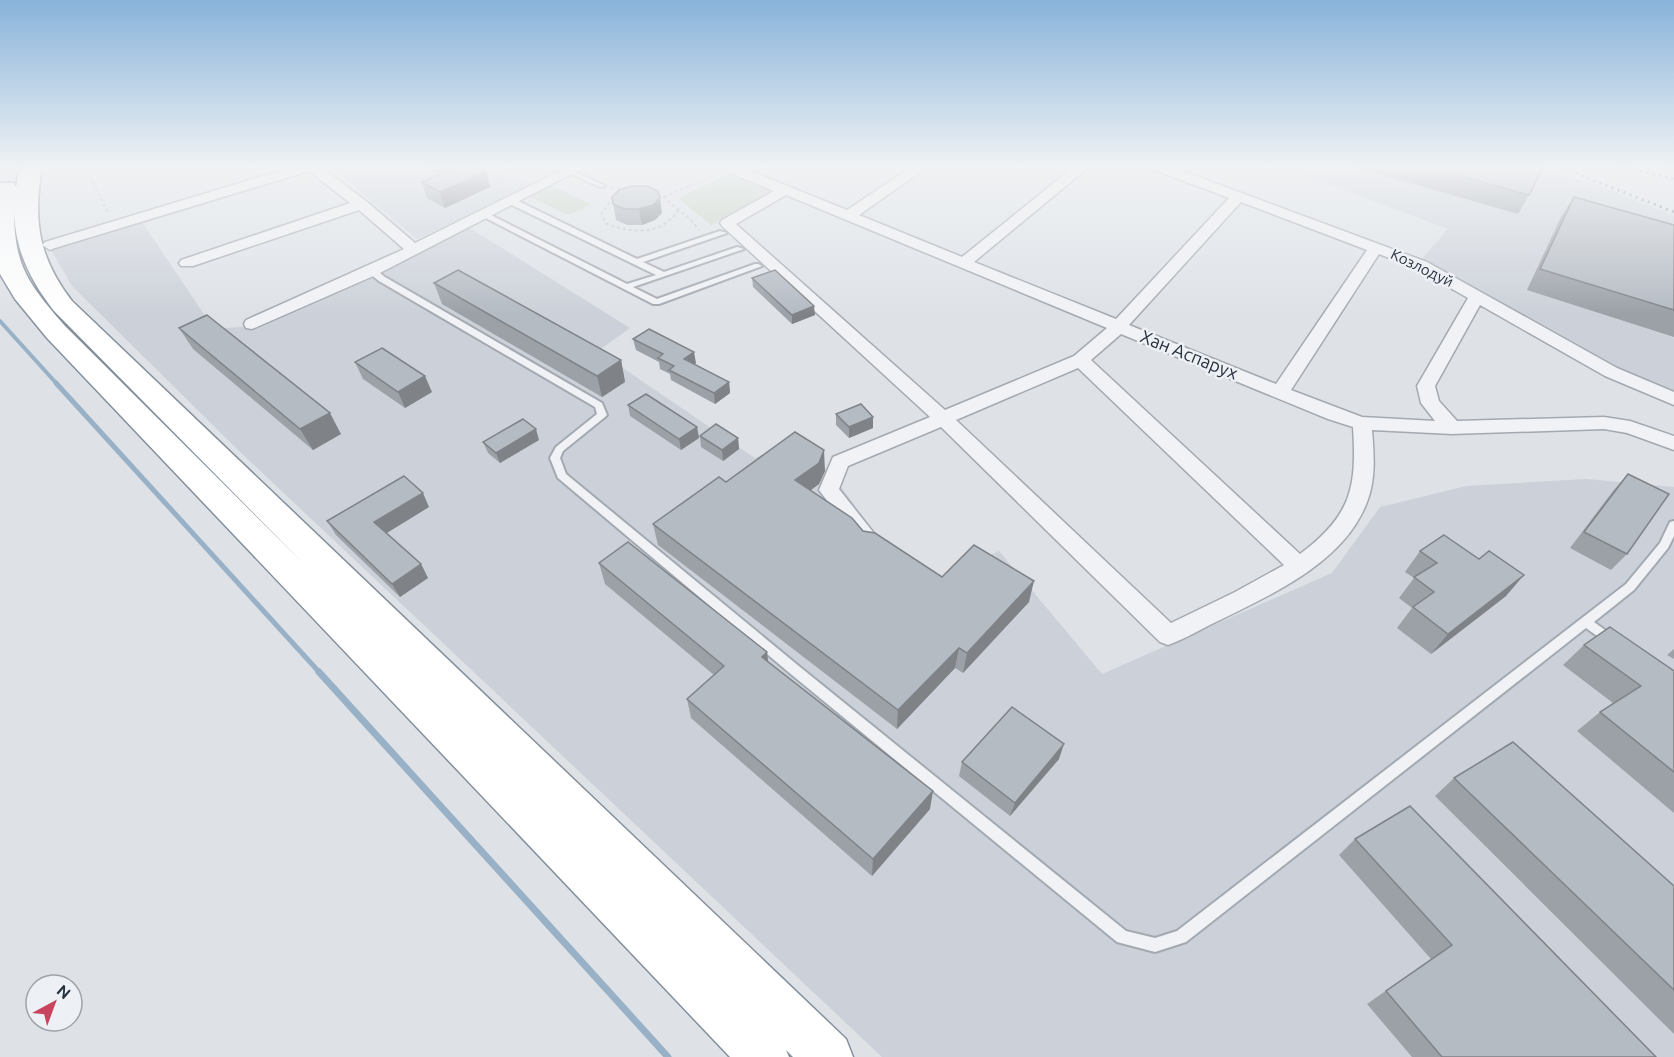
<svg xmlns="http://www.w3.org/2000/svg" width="1674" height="1057" font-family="Ubuntu,sans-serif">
	<rect width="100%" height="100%" fill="#dee2e7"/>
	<!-- built -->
	<g fill="#ccd1d9">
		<polygon points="329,166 488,166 530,187 417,239"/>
		<polygon points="1274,166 1540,166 1610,190 1674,216 1674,395 1611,370 1420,261 1448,229 1344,190"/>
		<polygon points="140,219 214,329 253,326 465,225 630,328 598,351 755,458 786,443 829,470 899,566 929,582 999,551 1102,674 1332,573 1380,507 1466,486 1586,479 1674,487 1674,1057 882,1057 237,449 72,286 50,248"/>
	</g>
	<!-- green -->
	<g fill="#c4d0bf">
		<polygon points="730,174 772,191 711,225 678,198"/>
		<polygon points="552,186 591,204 569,215 530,197"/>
	</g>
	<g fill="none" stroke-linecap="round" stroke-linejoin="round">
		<!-- stream-far2 -->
		<polyline stroke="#99b1c6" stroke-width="4" points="0,321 57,384"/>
		<!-- stream-far1 -->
		<polyline stroke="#99b1c6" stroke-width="5" points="56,383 320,673"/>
		<!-- stream -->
		<polyline stroke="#99b1c6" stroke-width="7" points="319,672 668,1057"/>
		<defs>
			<g id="lane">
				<polygon points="567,170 571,170 605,186 600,187 567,172"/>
				<polygon points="506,198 512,198 637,259 720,231 727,233 643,262 664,272 737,247 744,249 633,287 657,299 755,264 758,264 762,266 659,304 653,304 478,214 485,212 627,284 656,275 506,202"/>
				<polygon points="369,269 375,269 385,277 602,403 607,415 605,417 563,451 560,458 566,474 800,667 1126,931 1155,938 1177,931 1626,584 1660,543 1670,522 1674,521 1674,536 1668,548 1634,590 1594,622 1616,638 1618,641 1616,644 1612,646 1608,644 1586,628 1186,942 1155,952 1117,942 792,675 558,478 550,458 556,447 597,414 595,407 379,281 369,273"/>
			</g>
			<g id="street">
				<polygon points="296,166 320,166 366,201 415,243 570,166 587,166 378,274 252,329 246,328 244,324 246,320 404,249 359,210 193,266 181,266 179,263 181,260 350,203 309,171 55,248 50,250 42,245 45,242"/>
				<path d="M 719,166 L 738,166 L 847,210 L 913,166 L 929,166 L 859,215 L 962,257 L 1075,166 L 1090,166 L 974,262 L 1116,319 L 1229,198 L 1152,169 L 1150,166 L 1169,166 L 1427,262 L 1617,368 L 1674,392 L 1674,405 L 1605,376 L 1480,305 L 1435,386 L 1439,401 L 1457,421 L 1604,417 L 1630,421 L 1674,436 L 1674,450 L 1627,433 L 1604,429 L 1452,434 L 1372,430 C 1374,454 1376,479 1367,502 C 1344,563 1272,594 1218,621 C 1201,629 1185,639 1168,645 L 1160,642 L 941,427 L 848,466 L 839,489 L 877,537 L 873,543 L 866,545 L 859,543 L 819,490 L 833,457 L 930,417 L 722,226 L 720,223 L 722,220 L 774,191 L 721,169 ZM 786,195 L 1107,328 L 1074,356 L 945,410 L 736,224 ZM 1241,202 L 1367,250 L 1276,384 L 1129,325 ZM 1379,254 L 1415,268 L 1468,298 L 1417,386 L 1421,403 L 1435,421 L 1362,417 L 1291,390 ZM 1121,334 L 1328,419 L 1353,427 C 1357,488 1351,516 1300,554 L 1091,360 ZM 1078,368 L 1284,565 L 1235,592 L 1171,623 L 956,420 Z"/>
			</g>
			<path id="highway" d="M 20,166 L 42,166 C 33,220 38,257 72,301 L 846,1039 L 853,1057 L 793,1057 L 786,1050 L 789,1057 L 730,1057 L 47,338 L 15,299 L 0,274 L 0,183 L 14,183 L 16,187 ZM 14,210 C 15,250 30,280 54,311 L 301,561 L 65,326 C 30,285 14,268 14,210 Z"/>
		</defs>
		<!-- lane casing -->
		<use href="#lane" stroke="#a3a9b1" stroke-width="4"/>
		<!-- street casing -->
		<use href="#street" stroke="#a3a9b1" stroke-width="3"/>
		<!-- highway casing -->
		<use href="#highway" stroke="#85909d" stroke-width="3"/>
		<!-- path -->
		<g stroke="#bcc0c5" stroke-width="2" stroke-dasharray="3 3" stroke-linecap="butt">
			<polyline points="85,166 108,213"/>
			<polyline points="611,187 625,189"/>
			<polyline points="658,196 663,197 716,175"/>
			<polyline points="663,197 690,219 699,230"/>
			<path d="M 615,200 L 609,203 L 602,213 L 605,223 C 632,234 662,236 679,209"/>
		</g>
		<!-- lane -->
		<use href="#lane" fill="#f0f2f5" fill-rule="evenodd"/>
		<!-- street -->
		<use href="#street" fill="#f0f2f5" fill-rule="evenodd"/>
		<!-- highway -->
		<use href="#highway" fill="#fff" fill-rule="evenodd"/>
		<!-- rail -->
		<g stroke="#788290" stroke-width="3" stroke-dasharray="2 4.5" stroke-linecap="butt">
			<polyline points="1557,166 1674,212"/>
			<polyline points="1621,166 1674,179"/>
			<polyline points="1666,166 1674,168"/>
		</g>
	</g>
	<!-- wall -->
	<g fill="#9ca1a8">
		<polygon points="427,166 475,166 486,172 490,187 445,208 427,198 422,182 440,175 428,168"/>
		<polygon points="1350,166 1534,166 1529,195 1518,214"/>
		<polygon points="612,197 662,213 655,220 642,225 627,225 616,220"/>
		<polygon points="1574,197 1674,225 1674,337 1527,290 1561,217"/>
		<polygon points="752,278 815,315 792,324 753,287"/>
		<polygon points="434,283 621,360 625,382 602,397 442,304"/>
		<polygon points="179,328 341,434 313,450 193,349"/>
		<polygon points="633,339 696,363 694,364 729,382 730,393 715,404 671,380 670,374 660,369 659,362 636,350"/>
		<polygon points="355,362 432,392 405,408 363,379"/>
		<polygon points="628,405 697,427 699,438 681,450 630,416"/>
		<polygon points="836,414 873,417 873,428 849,438 836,425"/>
		<polygon points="700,436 738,438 739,449 723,461 701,447"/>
		<polygon points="539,440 500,463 488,453 483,442"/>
		<polygon points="825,471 819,484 811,490 863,531 942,577 1029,602 963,673 955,668 897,729 658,545 653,524 726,482"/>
		<polygon points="1628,474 1627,554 1611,570 1570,548 1613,491"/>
		<polygon points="429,507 386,533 421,564 428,578 400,597 336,535 327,521"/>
		<polygon points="1420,551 1506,596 1431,654 1397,628 1412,608 1399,598 1414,578 1405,572"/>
		<polygon points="599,563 767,652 768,662 930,809 872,876 691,718 687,699 714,675 605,584"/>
		<polygon points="1584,645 1674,671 1674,813 1577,731 1600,712 1613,703 1563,665"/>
		<polygon points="1674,649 1674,659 1667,655"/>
		<polygon points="1059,759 1010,816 959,776 962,762"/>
		<polygon points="1454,778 1674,886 1674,1034 1435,796"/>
		<polygon points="1355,839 1656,1057 1412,1057 1367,1004 1431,959 1339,855"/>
	</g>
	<!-- shaded-wall -->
	<g fill="#7f8388">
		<polygon points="486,172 490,187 445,208 440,192"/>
		<polygon points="660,198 662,213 655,220 642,225 639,209"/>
		<polygon points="814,306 815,315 792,324 792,315"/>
		<polygon points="694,352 696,363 686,370 684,359"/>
		<polygon points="621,360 625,382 602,397 597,376"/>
		<polygon points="425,376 432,392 405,408 398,392"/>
		<polygon points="729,382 730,393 715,404 714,393"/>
		<polygon points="330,413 341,434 313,450 300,429"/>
		<polygon points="873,417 873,428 849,438 849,427"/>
		<polygon points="697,427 699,438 681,450 679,439"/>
		<polygon points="536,429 539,440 500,463 496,453"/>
		<polygon points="738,438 739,449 723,461 722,450"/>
		<polygon points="824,450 825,471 819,484 796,501 795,480"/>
		<polygon points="423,493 429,507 382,536 374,522"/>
		<polygon points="421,564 428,578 400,597 392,584"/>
		<polygon points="1524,575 1506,596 1431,654 1448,634"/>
		<polygon points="1034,581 1029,602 963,673 967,653"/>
		<polygon points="959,648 955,668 897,729 898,710"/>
		<polygon points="767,652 769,672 762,657"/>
		<polygon points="1064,744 1059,759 1010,816 1015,803"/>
		<polygon points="933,791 930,809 872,876 873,859"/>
	</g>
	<!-- building -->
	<g fill="#b5bbc3" stroke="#7f8388" stroke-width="1.5">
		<polygon points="446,166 475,166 486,172 440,192 422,182 452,170"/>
		<polygon points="1424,166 1534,166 1543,168 1529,195"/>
		<polygon points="632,186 647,186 658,191 660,198 653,205 639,209 624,209 613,204 612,197 619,190"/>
		<polygon points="1574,197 1674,225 1674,310 1540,269"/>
		<polygon points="458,270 621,360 597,376 434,283"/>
		<polygon points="775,270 814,306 792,315 752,278"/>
		<polygon points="207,315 330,413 300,429 179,328"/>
		<polygon points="649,329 694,352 684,359 729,382 714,393 669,370 674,366 658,358 663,354 633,339"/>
		<polygon points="382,348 425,376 398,392 355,362"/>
		<polygon points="646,394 697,427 679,439 628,405"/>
		<polygon points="861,404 873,417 849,427 836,414"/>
		<polygon points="523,419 536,429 496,453 483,442"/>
		<polygon points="716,424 738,438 722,450 700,436"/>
		<polygon points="795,432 824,450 819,463 795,480 852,518 863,531 875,533 942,577 974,545 1034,581 967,653 959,648 898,710 653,524 719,477 726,482"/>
		<polygon points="1628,474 1669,494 1627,554 1584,532"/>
		<polygon points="404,476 423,493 374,522 421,564 392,584 327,521"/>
		<polygon points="1444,535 1479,559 1489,551 1524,575 1448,634 1413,607 1434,592 1414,577 1437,563 1420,551"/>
		<polygon points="628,542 767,652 762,657 933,791 873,859 687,699 724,666 599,563"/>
		<polygon points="1610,627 1674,671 1674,772 1600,712 1641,686 1584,645"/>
		<polygon points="1012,707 1064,744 1015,803 962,762"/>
		<polygon points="1513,742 1674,886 1674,990 1454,778"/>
		<polygon points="1410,806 1656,1057 1442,1057 1386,991 1452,945 1355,839"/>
	</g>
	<!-- sky -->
	<linearGradient id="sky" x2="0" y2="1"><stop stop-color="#88b3da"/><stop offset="0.53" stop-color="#f0f2f4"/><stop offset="1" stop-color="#f0f2f4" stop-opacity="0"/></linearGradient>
	<rect width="1674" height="314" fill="url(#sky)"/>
	<g text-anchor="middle" stroke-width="5" stroke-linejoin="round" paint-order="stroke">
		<!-- far-street labels -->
		<g font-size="15" fill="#27303d" stroke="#edf0f5">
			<text transform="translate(1422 268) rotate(26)" y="5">Козлодуй</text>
		</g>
		<!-- street labels -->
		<g font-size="18" fill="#27303d" stroke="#edf0f5">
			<text transform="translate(1189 355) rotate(22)" y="6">Хан Аспарух</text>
		</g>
	</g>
	<!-- north arrow -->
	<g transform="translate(54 1003) rotate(41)"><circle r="28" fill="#edf0f5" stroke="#9ea3ab" stroke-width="1.5"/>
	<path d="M0-4.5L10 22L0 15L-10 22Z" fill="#c9455f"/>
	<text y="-9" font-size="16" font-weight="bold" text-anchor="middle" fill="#27303d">N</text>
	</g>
</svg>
